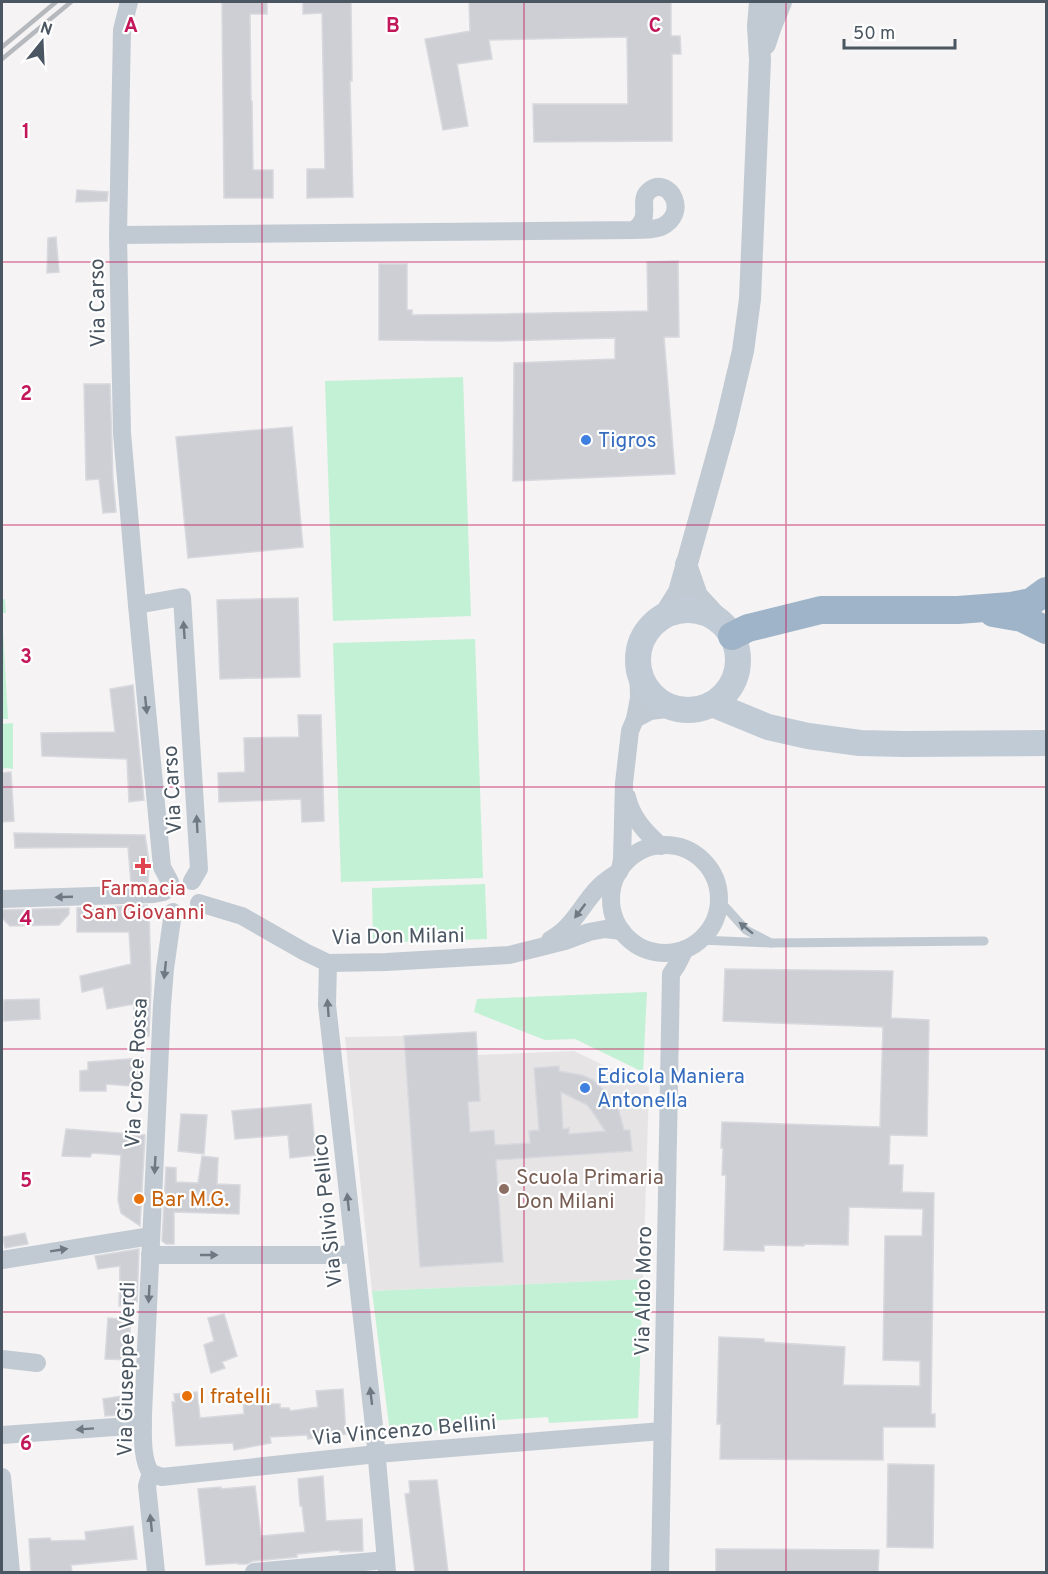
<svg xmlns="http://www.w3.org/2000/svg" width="1048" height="1574" font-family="Overpass,sans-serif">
	<rect width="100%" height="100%" fill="#f5f3f3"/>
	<!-- education -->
	<polygon fill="#e6e4e5" points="476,1032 477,1055 574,1051 649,1087 643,1279 372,1291 345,1037 404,1036"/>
	<!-- green -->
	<g fill="#c3f1d5">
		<polygon points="463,377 471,616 333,621 325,381"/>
		<polygon points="5,599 6,613 2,613 8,719 2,719 2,600"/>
		<polygon points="475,639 483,878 341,882 333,643"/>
		<polygon points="13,723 13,769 5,768 2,770 2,724"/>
		<polygon points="485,884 487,939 373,943 372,888"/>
		<polygon points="647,992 643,1072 575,1039 545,1040 474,1012 477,999"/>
		<polygon points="643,1279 638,1418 549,1423 548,1417 470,1422 470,1429 390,1433 372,1291"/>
	</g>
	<!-- building -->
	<g fill="#cdcfd5" stroke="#d7d9de" stroke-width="1.5" fill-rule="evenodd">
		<polygon points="222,2 267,2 267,14 250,14 251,101 252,101 253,170 273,170 273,198 224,198"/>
		<polygon points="303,2 351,2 352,81 350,81 353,197 307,198 307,169 325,169 322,13 303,14"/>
		<polygon points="469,2 671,2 671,36 680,36 681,54 672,54 672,141 534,142 533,104 628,104 627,37 489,40 492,59 457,64 468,126 443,130 425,39 470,31"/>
		<polygon points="77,190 108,192 107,201 76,202"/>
		<polygon points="56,237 59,272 47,273 48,238"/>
		<polygon points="678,261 679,337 664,337 675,474 513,481 514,363 615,359 615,338 497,341 379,340 379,264 407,264 407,310 412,310 412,315 497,314 648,311 647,262"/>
		<polygon points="84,384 110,384 113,479 116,512 103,513 99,479 86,480"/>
		<polygon points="292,427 303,547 188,558 176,437"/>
		<polygon points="298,598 300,677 220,679 217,600"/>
		<polygon points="133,685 144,800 129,802 127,759 42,756 41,733 115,732 110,689"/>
		<polygon points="298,715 321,715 324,821 302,822 301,799 219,802 218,773 245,772 244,738 299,737"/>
		<polygon points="11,772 14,821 2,822 2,773"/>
		<polygon points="14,833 145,835 149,862 148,883 131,883 128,847 15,848"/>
		<polygon points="147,905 147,907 149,907 151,987 149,1036 139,1035 139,1019 134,1019 134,1004 107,1009 103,987 82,992 80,976 131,964 129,932 77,932 77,908"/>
		<polygon points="69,908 69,914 59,925 10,926 2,918 2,910"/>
		<polygon points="725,969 893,971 891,1018 929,1020 927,1136 890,1135 889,1165 903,1165 902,1192 934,1193 931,1414 935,1414 935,1427 883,1427 883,1460 720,1459 721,1424 717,1424 719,1337 764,1339 764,1342 845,1347 843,1385 920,1386 920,1361 883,1360 885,1236 922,1236 923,1209 849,1207 848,1245 804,1244 804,1246 764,1245 764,1251 724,1250 726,1175 722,1175 723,1148 721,1148 722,1122 880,1127 883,1027 723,1021"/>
		<polygon points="39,999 40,1019 3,1021 4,1000"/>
		<path d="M 476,1032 L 480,1101 L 468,1102 L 470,1132 L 494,1130 L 495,1145 L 530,1143 L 529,1131 L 539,1130 L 534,1068 L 559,1066 L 559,1071 L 582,1075 L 593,1080 L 609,1095 L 619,1111 L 624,1130 L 630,1130 L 632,1151 L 496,1160 L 503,1262 L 420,1267 L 404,1036 ZM 561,1092 L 587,1105 L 592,1111 L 605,1131 L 569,1134 L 569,1128 L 563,1129 Z"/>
		<polygon points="142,1058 142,1087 106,1084 106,1091 80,1091 80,1071 88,1070 88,1062"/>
		<polygon points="311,1104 316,1155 290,1158 288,1135 235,1139 232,1111"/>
		<polygon points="181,1114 207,1115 204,1154 178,1151"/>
		<polygon points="66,1129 145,1135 140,1226 121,1213 118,1200 121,1155 92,1153 90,1157 62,1156"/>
		<polygon points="202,1156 218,1158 217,1184 240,1185 239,1214 174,1212 174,1244 166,1244 162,1241 166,1167 176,1168 176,1182 198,1183"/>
		<polygon points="25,1233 28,1244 5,1248 3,1237"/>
		<polygon points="139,1249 137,1302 119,1306 120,1266 98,1269 95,1256"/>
		<polygon points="224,1314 237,1356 222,1362 225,1368 211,1373 204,1345 214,1341 208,1318"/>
		<polygon points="108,1318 130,1320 130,1360 105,1359"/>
		<polygon points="343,1389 346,1434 308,1439 307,1435 270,1437 271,1443 234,1450 233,1443 176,1446 172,1402 175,1402 174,1394 197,1392 200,1418 244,1414 243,1397 268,1397 269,1404 280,1404 280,1408 289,1408 290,1411 318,1407 316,1391"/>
		<polygon points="129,1395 131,1414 105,1416 103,1399"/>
		<polygon points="888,1464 934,1465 933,1548 887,1547"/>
		<polygon points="323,1476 326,1521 362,1519 363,1551 340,1552 340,1550 297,1554 297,1557 253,1561 247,1564 238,1564 238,1563 206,1565 198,1489 221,1487 221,1489 255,1486 261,1536 305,1532 302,1506 300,1506 298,1479"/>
		<polygon points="437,1480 448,1572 415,1572 405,1494 410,1493 409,1481"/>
		<polygon points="133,1526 137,1559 71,1565 72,1572 31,1572 29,1539 50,1538 51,1541 86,1540 85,1532"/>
		<polygon points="716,1549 879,1550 878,1572 716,1572"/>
	</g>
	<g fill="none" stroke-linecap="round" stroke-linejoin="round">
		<!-- service -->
		<g stroke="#c1cad2" stroke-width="9">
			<polyline points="700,940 771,943 746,930 719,900"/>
			<polyline points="771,943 984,941"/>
		</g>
		<!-- minor -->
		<g stroke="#c1cad2" stroke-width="18">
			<polyline points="129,2 122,30 118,235 122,433 137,605 162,867 170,882"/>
			<path d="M 118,235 L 634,230 C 643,230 653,230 661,227 C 690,214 670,176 650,190 C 636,200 654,217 634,230"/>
			<polyline points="137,605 182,597 199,869 192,881"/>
			<polyline points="635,719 650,711 674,708"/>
			<path d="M 627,797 C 632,818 645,832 661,846"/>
			<circle cx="665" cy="899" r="54"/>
			<polyline points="620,870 622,859 624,783 630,731 635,719 639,698 638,665"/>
			<polyline points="2,899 153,894 164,892"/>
			<polyline points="199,903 242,916 305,952 328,963 386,962 509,955 565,941 589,932 605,929 622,931"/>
			<path d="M 550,940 C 572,928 580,908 596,890 C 602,883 611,877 619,872"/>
			<polyline points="328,963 327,1005 374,1426 387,1572"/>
			<polyline points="150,1255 342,1255 354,1253"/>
			<polyline points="2,1260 151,1236"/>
			<polyline points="2,1359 37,1363"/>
			<polyline points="2,1435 143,1425"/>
			<path d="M 151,1473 C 141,1460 143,1431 143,1414 L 162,1005 L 165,969 L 173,912"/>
			<polyline points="151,1473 162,1477 377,1454 662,1431"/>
			<polyline points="151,1473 147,1486 156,1572"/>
			<polyline points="2,1477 11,1572"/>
			<polyline points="254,1572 386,1560"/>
			<polyline points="660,1572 671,974 677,965 685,949"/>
		</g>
		<!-- tertiary -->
		<g stroke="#c1cad2" stroke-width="22">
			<polyline points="765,44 771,26 781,2"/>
			<polyline points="686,564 697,596 720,621"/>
			<polyline points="664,616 679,592 725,427 743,351 750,299 760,60 758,26 760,2"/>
		</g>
		<!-- secondary -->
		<g stroke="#c1cbd6" stroke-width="26">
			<circle cx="688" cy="660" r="50"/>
			<polyline points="712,704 768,727 808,736 860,743 904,744 1046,743"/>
		</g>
		<!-- trunk -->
		<g stroke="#9fb4c9" stroke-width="28">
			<polyline points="993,613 1022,618 1046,630"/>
			<polyline points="732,636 748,628 821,610 958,610 1011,606 1031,602 1046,591"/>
		</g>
		<!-- rail -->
		<g stroke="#b5b8bd" stroke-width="4.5">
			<polyline points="2,47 56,2"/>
			<polyline points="2,59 71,2"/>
		</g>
	</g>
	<!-- one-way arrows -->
	<defs><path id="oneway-solid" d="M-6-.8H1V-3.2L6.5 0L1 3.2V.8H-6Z" transform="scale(1.5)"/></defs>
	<g fill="#6e7983">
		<use href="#oneway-solid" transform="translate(184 630) rotate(-94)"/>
		<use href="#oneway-solid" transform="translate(146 705) rotate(84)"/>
		<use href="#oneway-solid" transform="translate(197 824) rotate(-93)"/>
		<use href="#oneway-solid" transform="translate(64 897) rotate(178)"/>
		<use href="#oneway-solid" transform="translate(580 911) rotate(127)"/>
		<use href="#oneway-solid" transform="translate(746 928) rotate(-141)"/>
		<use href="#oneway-solid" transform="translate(165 970) rotate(96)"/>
		<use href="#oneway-solid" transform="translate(328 1008) rotate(-94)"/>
		<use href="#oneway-solid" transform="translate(155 1165) rotate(93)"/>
		<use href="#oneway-solid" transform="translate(348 1202) rotate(-96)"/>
		<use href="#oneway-solid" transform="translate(59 1250) rotate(-9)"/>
		<use href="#oneway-solid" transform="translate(209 1255)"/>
		<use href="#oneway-solid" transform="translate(149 1294) rotate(93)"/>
		<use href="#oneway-solid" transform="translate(371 1396) rotate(-97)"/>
		<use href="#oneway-solid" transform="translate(85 1429) rotate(176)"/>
		<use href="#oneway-solid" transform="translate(151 1523) rotate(-96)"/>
	</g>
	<!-- grid -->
	<path fill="none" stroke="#c2185b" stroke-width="1.5" stroke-opacity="0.55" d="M 262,2 L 262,1572M 524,2 L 524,1572M 786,2 L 786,1572M 2,262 L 1046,262M 2,525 L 1046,525M 2,787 L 1046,787M 2,1049 L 1046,1049M 2,1312 L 1046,1312"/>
	<!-- markers -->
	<g fill="#3f7fe0" stroke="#fff" stroke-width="2">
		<circle cx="586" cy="440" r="6"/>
		<circle cx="585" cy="1088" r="6"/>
	</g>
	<path fill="#e0444e" stroke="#fff" stroke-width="2" d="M140 857h6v6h6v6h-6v6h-6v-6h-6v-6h6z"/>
	<circle fill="#8d6e63" stroke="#fff" stroke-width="2" cx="504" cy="1189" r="6"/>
	<g fill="#e8710a" stroke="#fff" stroke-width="2">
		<circle cx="139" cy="1199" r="6"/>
		<circle cx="187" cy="1396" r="6"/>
	</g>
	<g text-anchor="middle" stroke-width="4.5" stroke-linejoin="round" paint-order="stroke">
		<!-- street labels -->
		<g font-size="21" fill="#4a5661" stroke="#fff">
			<text transform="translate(97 303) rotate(-91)" y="7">Via Carso</text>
			<text transform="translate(172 790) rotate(-93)" y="7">Via Carso</text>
			<text transform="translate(398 936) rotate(-1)" y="7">Via Don Milani</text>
			<text transform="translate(136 1073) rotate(-87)" y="7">Via Croce Rossa</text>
			<text transform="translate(327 1211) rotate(-96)" y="7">Via Silvio Pellico</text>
			<text transform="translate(643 1291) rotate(-89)" y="7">Via Aldo Moro</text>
			<text transform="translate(126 1369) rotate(-89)" y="7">Via Giuseppe Verdi</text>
			<text transform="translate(404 1430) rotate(-5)" y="7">Via Vincenzo Bellini</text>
		</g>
		<!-- shop labels -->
		<g font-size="21" fill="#366cbe" stroke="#fff" text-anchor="start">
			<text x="598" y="447">Tigros</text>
			<text x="597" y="1083">Edicola Maniera<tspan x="597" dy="24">Antonella</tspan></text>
		</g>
		<!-- health labels -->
		<g font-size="21" fill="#be3a42" stroke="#fff">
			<text x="143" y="895">Farmacia<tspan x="143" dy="24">San Giovanni</tspan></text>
		</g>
		<!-- education labels -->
		<g font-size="21" fill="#785e54" stroke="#fff" text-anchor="start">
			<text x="516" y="1184">Scuola Primaria<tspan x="516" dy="24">Don Milani</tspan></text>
		</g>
		<!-- food labels -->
		<g font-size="21" fill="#c56008" stroke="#fff" text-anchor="start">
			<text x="151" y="1206">Bar M.G.</text>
			<text x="199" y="1403">I fratelli</text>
		</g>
	</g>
	<g font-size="20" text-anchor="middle" font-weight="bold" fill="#c2185b" stroke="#fff" stroke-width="4.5" stroke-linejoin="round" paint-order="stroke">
		<text x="131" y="32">A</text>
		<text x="393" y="32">B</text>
		<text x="655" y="32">C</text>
		<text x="26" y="138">1</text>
		<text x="26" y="400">2</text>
		<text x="26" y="663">3</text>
		<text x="26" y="925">4</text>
		<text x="26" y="1187">5</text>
		<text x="26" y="1450">6</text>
	</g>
	<!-- border -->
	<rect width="1048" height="1574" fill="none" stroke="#4a5661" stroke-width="6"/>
	<!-- north arrow -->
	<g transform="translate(42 42) rotate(18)" stroke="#ffffff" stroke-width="4.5" paint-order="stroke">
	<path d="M0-4.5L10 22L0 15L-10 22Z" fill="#4a5661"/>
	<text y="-9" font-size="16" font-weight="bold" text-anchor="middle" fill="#4a5661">N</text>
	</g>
	<!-- scale -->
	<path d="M844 39v9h111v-9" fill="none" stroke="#4a5661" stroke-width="3"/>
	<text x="853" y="39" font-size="18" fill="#4a5661" stroke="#ffffff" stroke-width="4.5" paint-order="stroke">50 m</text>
</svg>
